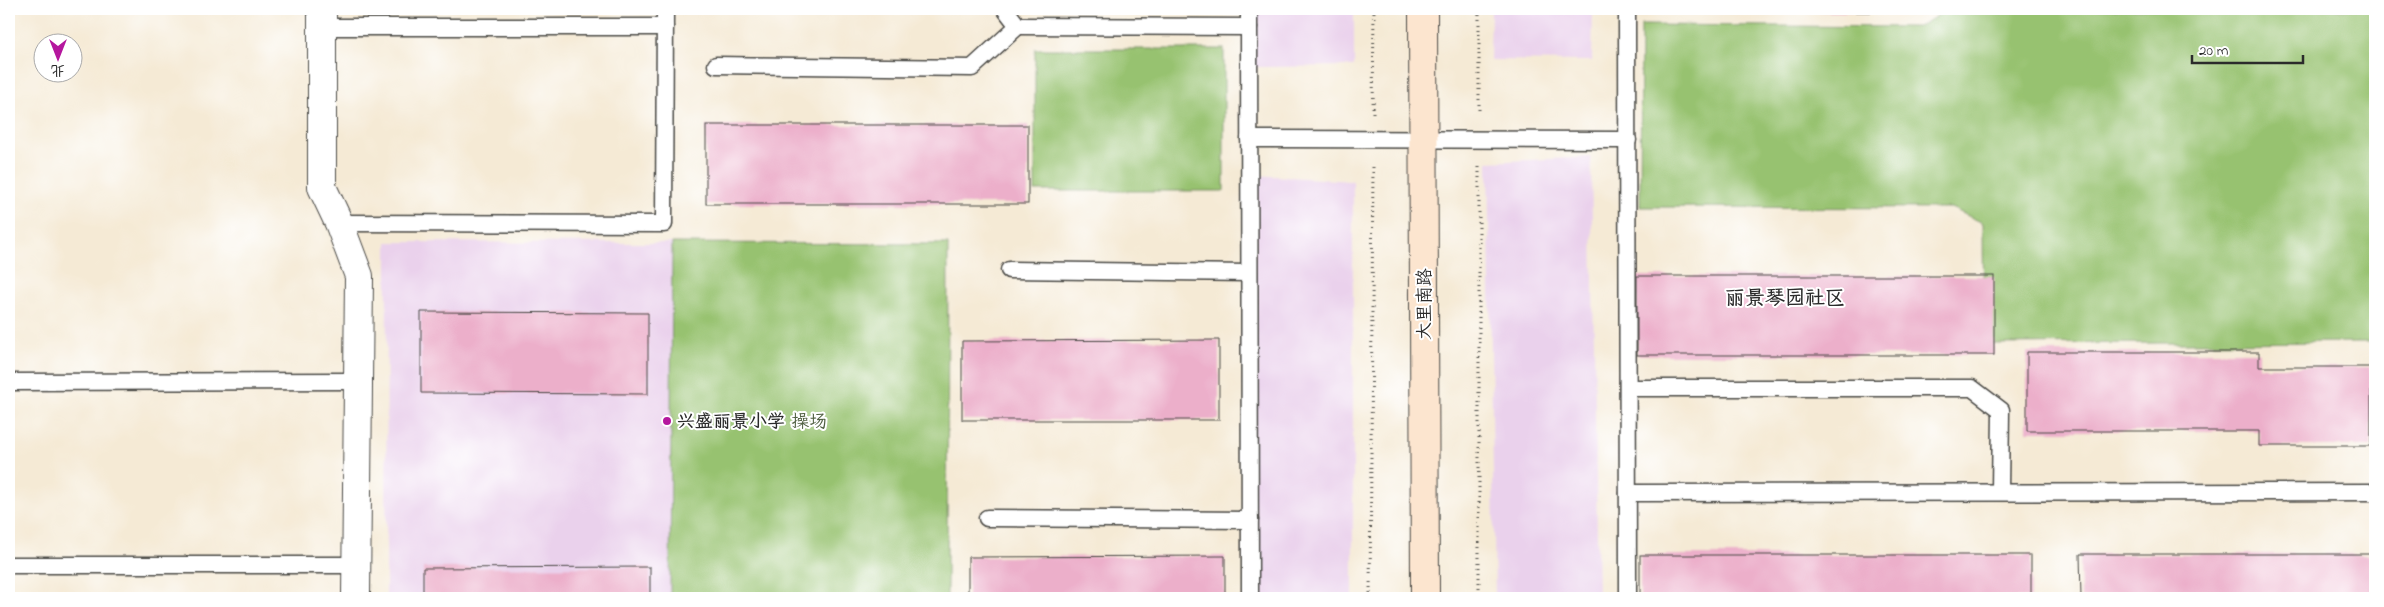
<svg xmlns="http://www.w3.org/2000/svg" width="2384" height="607" font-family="'Indie Flower','LXGW WenKai TC',sans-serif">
	<rect width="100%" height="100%" fill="#fff"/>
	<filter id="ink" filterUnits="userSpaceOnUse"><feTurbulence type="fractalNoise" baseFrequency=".02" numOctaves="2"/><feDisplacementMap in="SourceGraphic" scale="10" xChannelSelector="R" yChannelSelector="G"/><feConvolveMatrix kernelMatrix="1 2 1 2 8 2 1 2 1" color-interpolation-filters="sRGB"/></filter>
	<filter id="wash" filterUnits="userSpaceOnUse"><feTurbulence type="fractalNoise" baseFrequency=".0096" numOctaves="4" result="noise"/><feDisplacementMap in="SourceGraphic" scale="20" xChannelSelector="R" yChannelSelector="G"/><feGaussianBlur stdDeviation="1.12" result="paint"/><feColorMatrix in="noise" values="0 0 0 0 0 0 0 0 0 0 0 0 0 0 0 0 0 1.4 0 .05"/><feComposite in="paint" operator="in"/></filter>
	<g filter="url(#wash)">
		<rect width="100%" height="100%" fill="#f5ead5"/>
		<!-- built -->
		<g fill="#ead1ec">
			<polygon points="1247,9 1354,9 1354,66 1247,67"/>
			<polygon points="1491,9 1593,9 1592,61 1490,60"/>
			<polygon points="1591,157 1598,598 1495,598 1488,162"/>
			<polygon points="1255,175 1353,181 1353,598 1251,598"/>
			<polygon points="387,242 948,244 947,598 386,598"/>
		</g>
		<!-- green -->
		<g fill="#97c26f" stroke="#61764d">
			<polygon points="1949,9 2375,9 2375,342 1984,344 1983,223 1951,208 1640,207 1641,25 1918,27"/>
			<rect x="1035" y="49" width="189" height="142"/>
			<polygon points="672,243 948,244 947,598 670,598"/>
		</g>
		<g id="blocks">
			<!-- building -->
			<g fill="#ecafca">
				<rect x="1656" y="9" width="254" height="3"/>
				<rect x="706" y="125" width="322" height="79"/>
				<rect x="1637" y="276" width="357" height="79"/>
				<polygon points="421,312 648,313 648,394 421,393"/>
				<polygon points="1219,340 1219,420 962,420 962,341"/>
				<polygon points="2027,352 2259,352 2259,367 2371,367 2371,446 2259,446 2259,431 2027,431"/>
				<polygon points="2080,554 2375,554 2375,598 2081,598"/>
				<rect x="1640" y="555" width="391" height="43"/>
				<polygon points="1225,556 1225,598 968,598 968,557"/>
				<polygon points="650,567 650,598 423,598 423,568"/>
			</g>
		</g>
	</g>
	<g filter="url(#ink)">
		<use href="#blocks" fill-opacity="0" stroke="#494844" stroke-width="1"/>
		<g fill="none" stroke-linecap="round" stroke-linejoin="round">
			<defs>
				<g id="lane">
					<polyline points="1249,9 1250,598"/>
					<polyline points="1627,9 1628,598"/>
					<polyline points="1018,26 1249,27"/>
					<polyline points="322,27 665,27"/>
					<polyline points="716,65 972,68 1018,26 1005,9"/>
					<polyline points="1249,139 1628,140"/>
					<polyline points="339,223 664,224 665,9"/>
					<polyline points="1009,270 1249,273"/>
					<polyline points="9,382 358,381"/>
					<polyline points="1628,388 1972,388 2001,410 2000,492"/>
					<polyline points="1628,493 2375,492"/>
					<polyline points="987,518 1250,520"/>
					<polyline points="9,565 356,565"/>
				</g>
				<polyline id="street" points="322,9 322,187 339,223 359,276 356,598"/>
				<polyline id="secondary" points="1423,9 1425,598"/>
			</defs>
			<!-- lane casing -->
			<use href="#lane" stroke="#494844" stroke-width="19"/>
			<!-- street casing -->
			<use href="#street" stroke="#494844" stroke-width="30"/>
			<!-- secondary casing -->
			<use href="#secondary" stroke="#494844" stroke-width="30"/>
			<!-- path -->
			<g stroke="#494844" stroke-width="3" stroke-dasharray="1 4" stroke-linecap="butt">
				<polyline points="1479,9 1479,113"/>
				<polyline points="1373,113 1374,9"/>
				<polyline points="1479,167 1479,598"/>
				<polyline points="1370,598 1373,167"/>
			</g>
			<!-- lane -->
			<use href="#lane" stroke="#fff" stroke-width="16"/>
			<!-- street -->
			<use href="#street" stroke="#fff" stroke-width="28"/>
			<!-- secondary -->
			<use href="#secondary" stroke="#fce5cf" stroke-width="28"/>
		</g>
	</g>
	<!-- markers -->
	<circle fill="#b5179e" stroke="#fff" stroke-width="2" cx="667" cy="421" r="5"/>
	<g text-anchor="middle" stroke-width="4" stroke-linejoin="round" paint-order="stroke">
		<!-- street labels -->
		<g font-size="18" fill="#2b2b2b" stroke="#fff">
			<text transform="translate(1424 304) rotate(-90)" y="6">大里南路</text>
		</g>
		<!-- poi labels -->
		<g font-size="18" font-weight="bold" fill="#2b2b2b" stroke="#fff" text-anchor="start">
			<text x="677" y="427">兴盛丽景小学</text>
		</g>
		<!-- park labels -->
		<g font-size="18" fill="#516043" stroke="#fff">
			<text x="809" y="427">操场</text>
		</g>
		<!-- quarter labels -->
		<g font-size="20" font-weight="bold" fill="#2b2b2b" stroke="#fff">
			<text x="1785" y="304">丽景琴园社区</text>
		</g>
	</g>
	<!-- margin -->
	<rect width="2384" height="607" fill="none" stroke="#fff" stroke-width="30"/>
	<!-- north arrow -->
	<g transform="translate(58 58) rotate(180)"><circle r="24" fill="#ffffff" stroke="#aaaaaa"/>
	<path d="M0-4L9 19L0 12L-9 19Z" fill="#b5179e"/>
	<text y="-8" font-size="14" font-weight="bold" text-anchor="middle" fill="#2b2b2b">北</text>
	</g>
	<!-- scale -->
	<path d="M2192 55v8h111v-8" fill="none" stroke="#2b2b2b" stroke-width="2.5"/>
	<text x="2199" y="55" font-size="15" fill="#2b2b2b" stroke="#ffffff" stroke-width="4" paint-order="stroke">20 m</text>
</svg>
